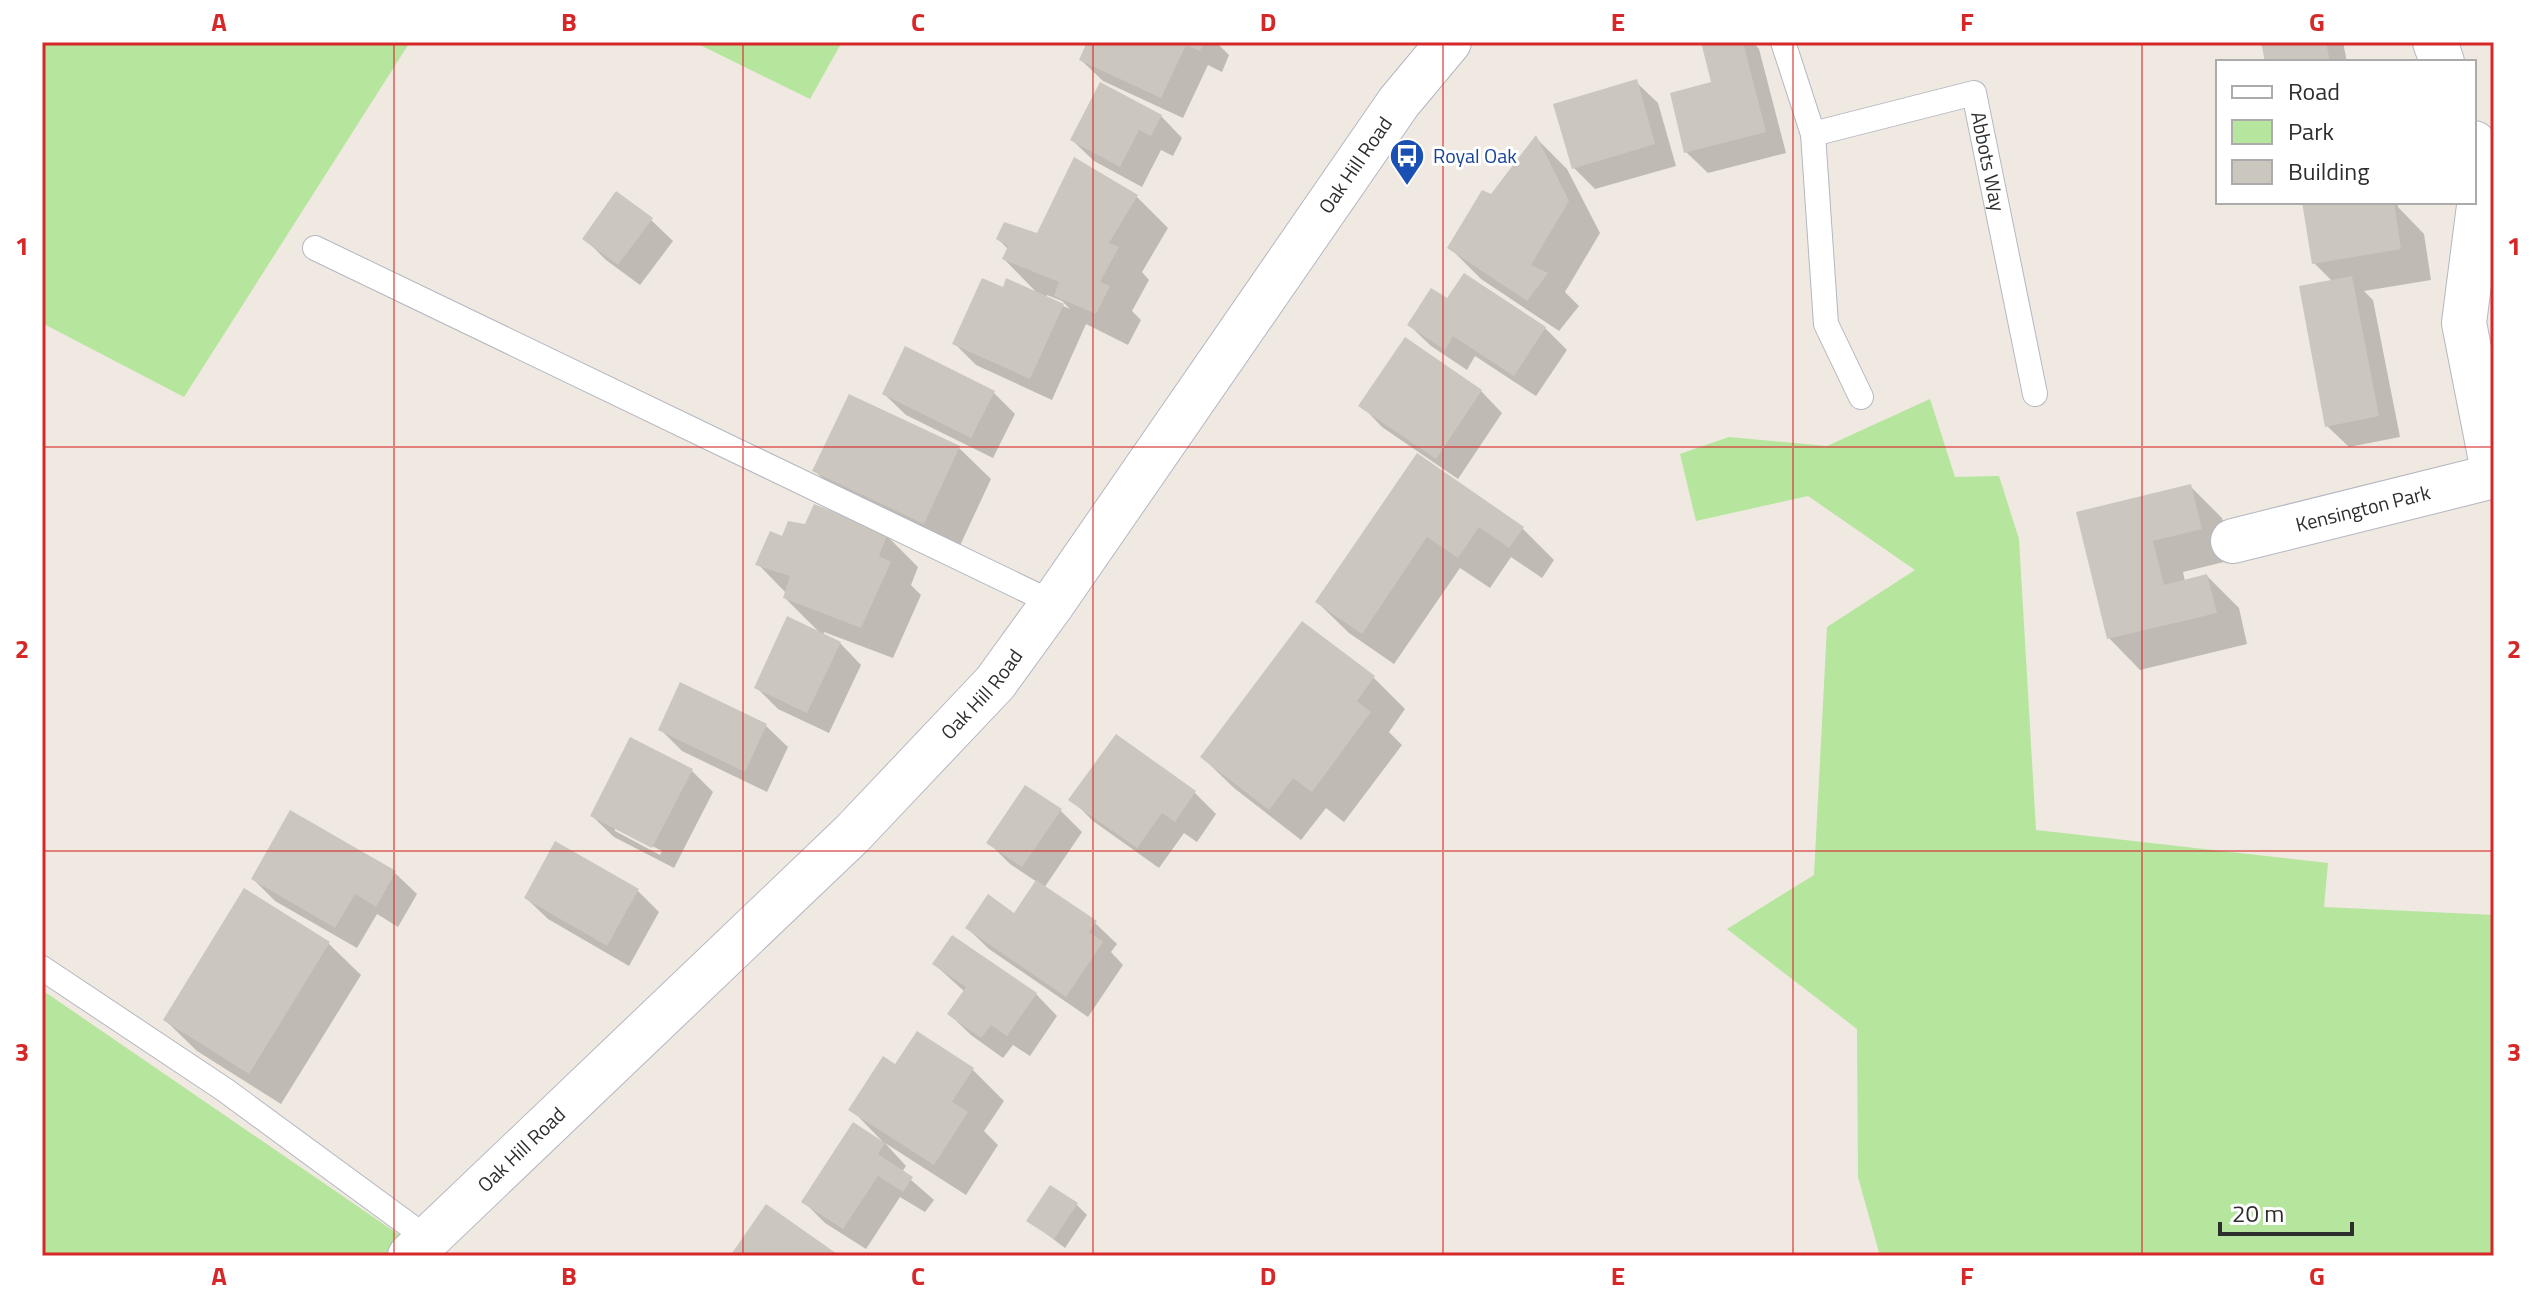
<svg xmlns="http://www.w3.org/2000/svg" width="2536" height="1298" font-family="'Titillium Web',sans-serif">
	<rect width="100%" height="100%" fill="#efe9e1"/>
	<!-- green -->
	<g fill="#b6e59e">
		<polygon points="42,42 410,42 184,397 42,323"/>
		<polygon points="694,42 842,42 810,99"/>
		<polygon points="1930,399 1955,477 1999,476 2019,539 2036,830 2328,863 2324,907 2494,915 2494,1256 1880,1256 1858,1177 1857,1029 1727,929 1814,875 1827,627 1915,570 1808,496 1696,521 1680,454 1729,437 1827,446"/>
		<polygon points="42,990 430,1256 42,1256"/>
	</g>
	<!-- shadow -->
	<g fill="#0003" fill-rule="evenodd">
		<polygon points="1089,42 1216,42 1229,55 1222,72 1208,65 1183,118 1103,81 1081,60"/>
		<polygon points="1703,42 1753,42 1759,49 1786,153 1708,173 1686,152 1714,83"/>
		<polygon points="2263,42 2343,42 2347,62 2267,62"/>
		<polygon points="1636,82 1658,103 1676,166 1595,189 1574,168"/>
		<polygon points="1161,116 1182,138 1173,156 1161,150 1142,187 1094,161 1072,140"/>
		<polygon points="1536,138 1567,169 1600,233 1565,292 1579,306 1559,331 1481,279 1449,247"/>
		<path d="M 1136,196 L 1168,228 L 1142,272 L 1149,280 L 1132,311 L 1141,320 L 1128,345 L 1086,324 L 1052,400 L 976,365 L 954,343 L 1004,290 L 1040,296 L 1004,259 L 1009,250 L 998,239 L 1038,235 ZM 1047,295 L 1062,301 L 1070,309 L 1046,298 Z"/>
		<polygon points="2304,202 2397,202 2398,207 2424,234 2431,280 2364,291 2373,300 2400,437 2349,447 2327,426 2333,282 2314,263"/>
		<polygon points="651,220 673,241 640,285 606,260 584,238"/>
		<polygon points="1447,301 1545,328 1567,350 1536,396 1475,356 1467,370 1431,346 1409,325"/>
		<polygon points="1481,391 1502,413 1458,479 1382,427 1361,405"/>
		<polygon points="993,392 1015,414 993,458 906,415 884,394"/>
		<polygon points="959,448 991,479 956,554 846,502 815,471"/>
		<polygon points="1417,456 1523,529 1554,560 1542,578 1511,557 1490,588 1460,568 1394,664 1349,633 1317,602"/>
		<polygon points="2190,486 2222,518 2232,560 2183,572 2185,581 2207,576 2239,608 2247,644 2140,670 2109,638 2078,513"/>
		<polygon points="886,535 918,567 911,585 921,595 893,658 824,632 823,635 840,643 861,665 829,733 778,709 756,687 821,634 785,598 786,593 758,564 783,538"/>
		<polygon points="1303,624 1374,678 1405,709 1389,732 1402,745 1344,822 1326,808 1301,840 1234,788 1202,757"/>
		<polygon points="766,726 788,747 767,792 682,751 660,729"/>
		<polygon points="1116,736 1195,793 1216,814 1197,842 1184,833 1159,868 1093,821 1071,799"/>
		<path d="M 692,771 L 713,792 L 674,868 L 614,837 L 592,816 ZM 615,827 L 662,851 L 660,855 L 615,831 Z"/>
		<polygon points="1060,810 1082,832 1044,888 1095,923 1117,944 1111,952 1123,965 1088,1017 989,949 967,928 1014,915 1037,882 1010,864 989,843"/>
		<polygon points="395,873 417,894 398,927 377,914 357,948 275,901 253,879"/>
		<polygon points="245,891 329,944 361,975 281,1104 197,1051 165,1020"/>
		<polygon points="638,891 659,912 629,966 548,919 526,898"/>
		<polygon points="934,964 1036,994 1057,1016 1030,1056 1013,1045 1003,1058 971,1035 949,1014 965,992"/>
		<polygon points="896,1067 972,1069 1004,1101 984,1131 998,1145 966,1195 885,1143 906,1166 902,1172 934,1200 925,1212 900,1197 866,1249 825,1223 804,1202 882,1141 851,1109"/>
		<polygon points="1077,1205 1087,1215 1065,1248 1028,1220"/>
	</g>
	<!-- building -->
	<g fill="#cbc7bf">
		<polygon points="1087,42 1204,42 1200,51 1186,45 1161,98 1079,60"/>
		<polygon points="1701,42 1743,42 1766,132 1684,153 1670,93 1711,82"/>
		<polygon points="2261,42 2326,42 2330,62 2265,62"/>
		<polygon points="1637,79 1655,144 1572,169 1553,104"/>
		<polygon points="1100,82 1162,115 1151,136 1139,130 1120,167 1070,140"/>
		<polygon points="1536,135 1569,201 1531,265 1548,273 1527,301 1447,248 1482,190 1491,194"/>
		<polygon points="1074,157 1138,195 1109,243 1119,247 1100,282 1110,286 1096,314 1054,296 1059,282 1002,259 1008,246 996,239 1004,222 1037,233"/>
		<polygon points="616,191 653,218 618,265 582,239"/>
		<polygon points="2302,202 2394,202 2401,249 2312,264"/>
		<polygon points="1464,273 1546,327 1514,376 1453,336 1445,350 1407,325 1431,288 1447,298"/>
		<polygon points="2352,276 2379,416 2325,427 2299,286"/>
		<polygon points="982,278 1003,287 1006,278 1064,304 1030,379 952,344"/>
		<polygon points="1405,337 1482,390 1436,459 1358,406"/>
		<polygon points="905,346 995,391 971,438 882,394"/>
		<polygon points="849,394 960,446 924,524 812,471"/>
		<polygon points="1417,453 1524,527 1509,548 1479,527 1458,558 1427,537 1362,634 1315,602"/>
		<polygon points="2191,484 2202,529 2153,541 2164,585 2207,574 2217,613 2107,639 2076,512"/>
		<polygon points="814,504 888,533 879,556 891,562 861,628 783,598 790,576 755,565 770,531 782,536 788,521 805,524"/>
		<polygon points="787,616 841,642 807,713 754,688"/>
		<polygon points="1302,621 1375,676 1357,701 1371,712 1312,792 1293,778 1269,810 1200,757"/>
		<polygon points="680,682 767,724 745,772 658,730"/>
		<polygon points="1116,734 1196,791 1175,822 1162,813 1137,848 1068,800"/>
		<polygon points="630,737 693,769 652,848 590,816"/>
		<polygon points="1025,785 1062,809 1022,867 986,843"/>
		<polygon points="290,810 396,871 376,907 355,894 335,928 251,879"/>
		<polygon points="555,841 639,889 607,946 524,898"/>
		<polygon points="1036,880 1097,921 1089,932 1103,942 1066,997 965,928 988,894 1014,913"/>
		<polygon points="244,888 330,942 249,1074 163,1020"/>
		<polygon points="952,935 1037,993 1007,1036 991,1025 981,1038 947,1014 966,987 932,964"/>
		<polygon points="917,1031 974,1068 952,1102 968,1112 934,1165 848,1110 883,1056 895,1064"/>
		<polygon points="853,1122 885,1143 878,1154 913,1177 903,1192 878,1176 843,1229 801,1202"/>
		<polygon points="1050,1185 1078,1203 1054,1239 1026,1221"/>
		<polygon points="766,1204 840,1256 730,1256"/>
	</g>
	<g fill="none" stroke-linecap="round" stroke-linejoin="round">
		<defs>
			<g id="lane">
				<polyline points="1783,42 1813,134 1826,324 1861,397"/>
				<path id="s1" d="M 1813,134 L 1974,93 L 2035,394"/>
				<polyline points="315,248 1053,603"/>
				<polyline points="42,968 225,1090 428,1239"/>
			</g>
			<g id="street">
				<polyline points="2435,42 2442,62"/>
				<polyline points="2474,143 2484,167 2464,323 2494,476"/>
				<path id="s2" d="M 2233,541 L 2494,476"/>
			</g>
			<g id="secondary">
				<path id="s3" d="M 410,1256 L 852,834 L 995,683 L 1053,603 L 1399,102 L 1449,42"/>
			</g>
		</defs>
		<!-- lane casing -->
		<use href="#lane" stroke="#b4b7c1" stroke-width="26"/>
		<!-- street casing -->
		<use href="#street" stroke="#b4b7c1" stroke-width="46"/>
		<!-- secondary casing -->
		<use href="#secondary" stroke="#b4b7c1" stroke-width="46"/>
		<!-- lane -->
		<use href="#lane" stroke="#fff" stroke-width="24"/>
		<!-- street -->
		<use href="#street" stroke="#fff" stroke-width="44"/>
		<!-- secondary -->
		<use href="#secondary" stroke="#fff" stroke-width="44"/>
	</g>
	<!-- grid -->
	<path fill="none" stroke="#d62828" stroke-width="2" stroke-opacity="0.55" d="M 394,42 L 394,1256M 743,42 L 743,1256M 1093,42 L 1093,1256M 1443,42 L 1443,1256M 1793,42 L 1793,1256M 2142,42 L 2142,1256M 42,447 L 2494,447M 42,851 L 2494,851"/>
	<!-- icons -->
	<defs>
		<symbol id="bus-pin" viewBox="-11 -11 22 30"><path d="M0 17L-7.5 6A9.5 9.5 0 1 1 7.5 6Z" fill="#1a4fb4" stroke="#fff"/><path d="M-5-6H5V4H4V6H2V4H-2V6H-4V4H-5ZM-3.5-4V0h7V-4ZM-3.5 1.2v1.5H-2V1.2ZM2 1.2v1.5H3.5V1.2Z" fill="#fff"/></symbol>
	</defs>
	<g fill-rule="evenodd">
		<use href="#bus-pin" x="1387" y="136" width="40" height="54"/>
	</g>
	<g text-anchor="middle" stroke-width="6" stroke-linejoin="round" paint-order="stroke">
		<!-- transit labels -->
		<g font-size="20" fill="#164399" stroke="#fff" text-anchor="start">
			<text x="1433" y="163">Royal Oak</text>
		</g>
		<!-- street labels -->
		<g font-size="20" fill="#2e2e2e" stroke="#fff">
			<text dy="7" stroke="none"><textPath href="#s1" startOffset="236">Abbots Way</textPath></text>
			<text dy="7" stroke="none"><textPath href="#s3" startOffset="1450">Oak Hill Road</textPath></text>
			<text dy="7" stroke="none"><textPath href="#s2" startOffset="134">Kensington Park</textPath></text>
			<text dy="7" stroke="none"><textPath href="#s3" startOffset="802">Oak Hill Road</textPath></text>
			<text dy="7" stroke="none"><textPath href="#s3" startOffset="154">Oak Hill Road</textPath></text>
		</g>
	</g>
	<!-- border -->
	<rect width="2536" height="1298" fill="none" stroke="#ffffff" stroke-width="88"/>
	<!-- legend -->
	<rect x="2216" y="60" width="260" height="144" fill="#ffffff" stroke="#ababab" stroke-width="2"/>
	<rect x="2232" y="86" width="40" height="12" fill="#ffffff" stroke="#ababab" stroke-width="2"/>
	<text x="2288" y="100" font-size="24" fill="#2e2e2e">Road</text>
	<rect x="2232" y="120" width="40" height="24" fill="#b6e59e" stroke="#ababab" stroke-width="2"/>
	<text x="2288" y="140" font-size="24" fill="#2e2e2e">Park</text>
	<rect x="2232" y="160" width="40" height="24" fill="#cbc7bf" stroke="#ababab" stroke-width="2"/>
	<text x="2288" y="180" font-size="24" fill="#2e2e2e">Building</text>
	<!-- scale -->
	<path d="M2220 1222v12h132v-12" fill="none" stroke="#2e2e2e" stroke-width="4"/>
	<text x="2232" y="1222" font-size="24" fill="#2e2e2e" stroke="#ffffff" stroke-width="6" paint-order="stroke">20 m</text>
	<rect x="44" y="44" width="2448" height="1210" fill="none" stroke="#d62828" stroke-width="3"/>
	<g font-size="26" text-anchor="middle" font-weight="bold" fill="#d62828">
		<text x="219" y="31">A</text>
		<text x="569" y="31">B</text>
		<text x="918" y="31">C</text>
		<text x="1268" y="31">D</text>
		<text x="1618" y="31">E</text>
		<text x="1967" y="31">F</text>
		<text x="2317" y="31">G</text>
		<text x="22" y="255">1</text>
		<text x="2514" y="255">1</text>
		<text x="22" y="658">2</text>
		<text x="2514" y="658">2</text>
		<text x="22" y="1061">3</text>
		<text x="2514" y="1061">3</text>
		<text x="219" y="1285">A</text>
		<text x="569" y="1285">B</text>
		<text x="918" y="1285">C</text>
		<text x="1268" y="1285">D</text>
		<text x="1618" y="1285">E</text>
		<text x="1967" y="1285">F</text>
		<text x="2317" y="1285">G</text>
	</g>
</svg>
